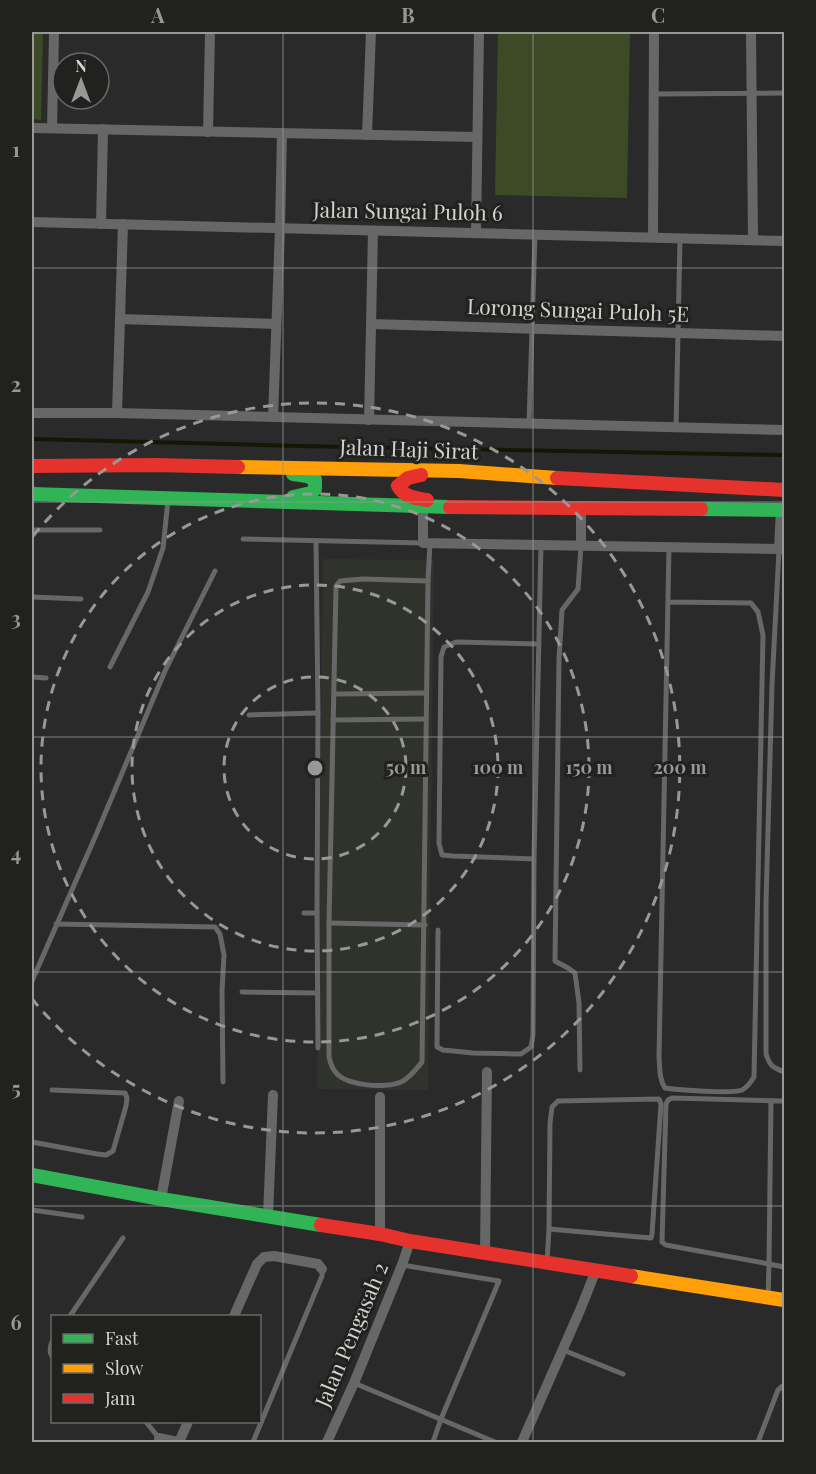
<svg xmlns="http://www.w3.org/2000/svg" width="816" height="1474" font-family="'Playfair Display',serif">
	<rect width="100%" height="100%" fill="#2a2a2a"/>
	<!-- built -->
	<polygon fill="#30332c" points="323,559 434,560 428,1090 317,1089"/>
	<!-- green -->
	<g fill="#3d4a26">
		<polygon points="32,32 43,32 41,120 32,119"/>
		<polygon points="498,32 630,32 627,198 495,195"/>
	</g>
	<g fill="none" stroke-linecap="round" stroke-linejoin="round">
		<!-- stream -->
		<polyline stroke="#111904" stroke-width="4" points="32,439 299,446 784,455"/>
		<!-- lane -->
		<g stroke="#676767" stroke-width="5">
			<polyline points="654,94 784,93"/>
			<polyline points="529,424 535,235"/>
			<polyline points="676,428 680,238"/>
			<polyline points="32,530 100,530"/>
			<polyline points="243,539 423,543"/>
			<polyline points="316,541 318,713 317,909 318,1048"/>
			<path d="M 779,550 L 772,685 L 766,902 L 766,1054 C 770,1066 772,1067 784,1072"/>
			<path d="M 363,579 L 428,581 L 422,1062 C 416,1069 410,1078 401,1082 C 386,1089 343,1086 334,1070 C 331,1066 330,1061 329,1057 L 329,923 L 336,586 L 340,581 Z"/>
			<polyline points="428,581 430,543"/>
			<polyline points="32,597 81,599"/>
			<path d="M 669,602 L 751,603 L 758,612 L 763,635 L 754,1077 C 751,1082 748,1087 742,1090 C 732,1094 678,1090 665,1088 C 659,1079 660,1068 659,1057 L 669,547"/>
			<polyline points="110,667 148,592 163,548 168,500"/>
			<polyline points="32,677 46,678"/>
			<polyline points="334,694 426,693"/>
			<polyline points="249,715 318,713"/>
			<polyline points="333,720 426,719"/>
			<polyline points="534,859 453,856 442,855 439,843 441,657 444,647 456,642 539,644"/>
			<polyline points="304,913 317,913"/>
			<polyline points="329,923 425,925"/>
			<polyline points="56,924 215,927 220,934 224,955 222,991 223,1082"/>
			<polyline points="438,930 437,1047 443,1050 473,1053 521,1054 531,1047 533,1035 534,859 541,546"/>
			<polyline points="32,981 96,835 165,671 215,571"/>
			<polyline points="242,992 317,993"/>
			<polyline points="580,1070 579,1003 575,973 568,968 555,961 559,659 562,610 578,589 581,546"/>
			<polyline points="771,1101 769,1264 666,1245 662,1242 666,1104 668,1100 672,1098 784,1101"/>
			<polyline points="32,1142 97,1154 106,1155 113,1151 126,1106 127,1098 125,1093 52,1090"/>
			<polyline points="32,1210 82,1217"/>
			<polyline points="547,1262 549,1229 550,1123 552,1107 558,1101 659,1099 661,1104 652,1234 651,1238 549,1229"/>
			<polyline points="402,1265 499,1281 441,1419 433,1442"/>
			<polyline points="768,1297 769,1264 784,1267"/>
			<polyline points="70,1316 123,1238"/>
			<path d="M 52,1342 C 50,1346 49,1352 52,1356"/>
			<polyline points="563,1350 623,1374"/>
			<polyline points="354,1383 495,1442"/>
			<polyline points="146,1422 159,1438 156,1442"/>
			<polyline points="253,1442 322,1276 322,1269"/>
			<polyline points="758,1442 778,1390 784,1385"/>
		</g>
		<!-- street -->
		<g stroke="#676767" stroke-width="10">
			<polyline points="751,32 753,240"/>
			<polyline points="32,128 477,137"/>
			<polyline points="52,128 54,32"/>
			<polyline points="208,132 210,32"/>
			<polyline points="367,135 371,32"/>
			<polyline points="32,222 784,241"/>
			<polyline points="101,224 103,129"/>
			<polyline points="476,233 479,32"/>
			<polyline points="653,237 654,32"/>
			<polyline points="120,319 276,324"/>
			<polyline points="371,324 784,336"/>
			<polyline points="32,413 117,413 784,430"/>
			<polyline points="117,413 123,224"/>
			<polyline points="273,417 280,228 282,133"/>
			<polyline points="369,420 373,231"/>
			<polyline points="423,506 423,543 779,549"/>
			<polyline points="581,509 581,546"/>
			<polyline points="781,509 779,549 784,549"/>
			<polyline points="161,1199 179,1101"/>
			<polyline points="268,1216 273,1095"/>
			<polyline points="380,1234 380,1097"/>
			<polyline points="485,1252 487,1072"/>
			<polyline points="234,1316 257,1264 264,1257 274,1256 318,1264 322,1269"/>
			<polyline points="159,1438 178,1442"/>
			<polyline points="179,1442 188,1422"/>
			<polyline points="327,1442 354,1383 402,1265 410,1241"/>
			<polyline points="522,1442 581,1308 596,1270"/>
		</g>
		<!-- fast -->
		<g stroke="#30b455" stroke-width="14">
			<polyline points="293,474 307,476 315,480 315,489 311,493 293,497"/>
			<polyline points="32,494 450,507"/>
			<polyline points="701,509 784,510"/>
			<polyline points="32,1175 161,1199 321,1225"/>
		</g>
		<!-- slow -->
		<g stroke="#ff9f0a" stroke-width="14">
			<polyline points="238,467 459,471 557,478"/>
			<polyline points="631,1276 784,1300"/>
		</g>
		<!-- jam -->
		<g stroke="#e5322d" stroke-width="14">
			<polyline points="32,466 156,465 238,467"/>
			<path d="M 421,475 L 408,478 L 398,486 C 404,497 415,498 427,500"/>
			<polyline points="557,478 784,490"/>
			<polyline points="450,507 701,509"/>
			<polyline points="321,1225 380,1234 410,1241 631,1276"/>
		</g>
	</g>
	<!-- grid -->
	<path fill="none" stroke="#989897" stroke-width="1.5" stroke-opacity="0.55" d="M 283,32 L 283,1442M 533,32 L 533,1442M 32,268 L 784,268M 32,502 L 784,502M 32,737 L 784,737M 32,972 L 784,972M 32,1206 L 784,1206"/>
	<!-- distance rings -->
	<g fill="none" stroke="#989897" stroke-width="3" stroke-dasharray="10 8">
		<circle cx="315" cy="768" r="91"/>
		<circle cx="315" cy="768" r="183"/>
		<circle cx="315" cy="768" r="274"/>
		<path d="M33 536A365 365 0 1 1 33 1000"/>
	</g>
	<g text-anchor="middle" stroke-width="6" stroke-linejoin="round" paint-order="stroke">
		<!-- street labels -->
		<g font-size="21" fill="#d3d3d2" stroke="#21221f">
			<text transform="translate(408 212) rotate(1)" y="7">Jalan Sungai Puloh 6</text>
			<text transform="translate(578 311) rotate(2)" y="7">Lorong Sungai Puloh 5E</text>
			<text transform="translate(409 450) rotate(2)" y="7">Jalan Haji Sirat</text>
			<text transform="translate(352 1335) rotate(-67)" y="7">Jalan Pengasah 2</text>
		</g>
	</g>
	<circle cx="315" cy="768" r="9" fill="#989897" stroke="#21221f" stroke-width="3"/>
	<g font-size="18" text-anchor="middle" font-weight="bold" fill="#989897" stroke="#21221f" stroke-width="6" stroke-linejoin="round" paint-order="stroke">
		<text x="406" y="774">50 m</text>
		<text x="498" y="774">100 m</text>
		<text x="589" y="774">150 m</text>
		<text x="680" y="774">200 m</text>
	</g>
	<!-- border -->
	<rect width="816" height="1474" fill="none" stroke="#21221f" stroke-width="66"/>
	<!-- legend -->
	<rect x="51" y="1315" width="210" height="108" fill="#21221f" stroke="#686967" stroke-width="1.5"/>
	<rect x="63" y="1334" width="30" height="9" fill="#30b455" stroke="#686967" stroke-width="1.5"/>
	<text x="105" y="1345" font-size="18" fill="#d3d3d2">Fast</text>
	<rect x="63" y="1364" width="30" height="9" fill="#ff9f0a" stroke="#686967" stroke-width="1.5"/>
	<text x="105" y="1375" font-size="18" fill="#d3d3d2">Slow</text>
	<rect x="63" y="1394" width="30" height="9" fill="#e5322d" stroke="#686967" stroke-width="1.5"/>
	<text x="105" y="1405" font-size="18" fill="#d3d3d2">Jam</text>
	<!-- north arrow -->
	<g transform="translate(81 81)"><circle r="28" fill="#21221f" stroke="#686967" stroke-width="1.5"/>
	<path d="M0-4.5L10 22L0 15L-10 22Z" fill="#989897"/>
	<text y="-9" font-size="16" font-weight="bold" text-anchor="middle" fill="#d3d3d2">N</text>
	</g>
	<rect x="33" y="33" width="750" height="1408" fill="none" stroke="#989897" stroke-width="2"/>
	<g font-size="20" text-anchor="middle" font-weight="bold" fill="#989897">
		<text x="158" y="23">A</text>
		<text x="408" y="23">B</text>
		<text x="658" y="23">C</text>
		<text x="16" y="157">1</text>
		<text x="16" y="392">2</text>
		<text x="16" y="626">3</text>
		<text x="16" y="861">4</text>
		<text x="16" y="1096">5</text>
		<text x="16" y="1330">6</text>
	</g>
</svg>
